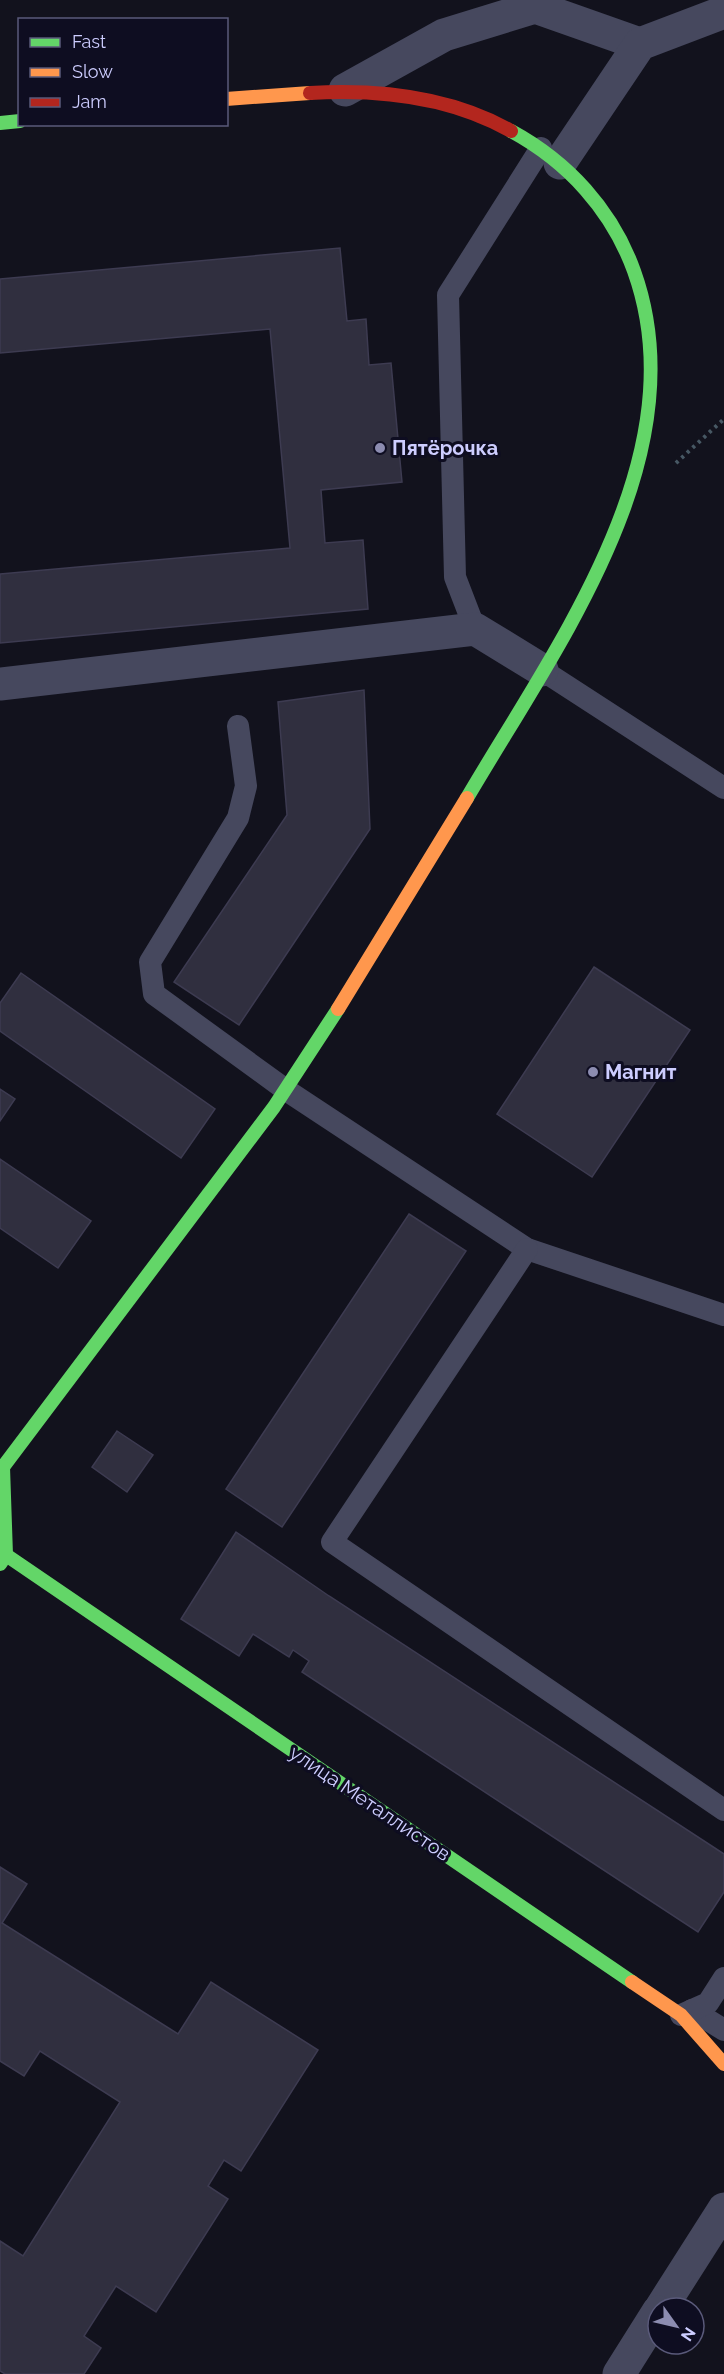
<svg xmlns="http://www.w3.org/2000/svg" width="724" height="2374" font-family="Raleway,sans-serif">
	<rect width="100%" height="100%" fill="#12121d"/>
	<!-- building -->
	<g fill="#302f3f" stroke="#3d3b51" stroke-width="1.5">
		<polygon points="340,248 347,321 366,319 369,365 391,363 402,482 321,490 325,543 363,540 368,609 0,643 0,574 290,548 270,329 0,353 0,279"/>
		<polygon points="364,690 370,829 239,1025 174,982 287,815 278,702"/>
		<polygon points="594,967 690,1030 592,1177 497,1114"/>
		<polygon points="21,973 215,1109 181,1158 0,1031 0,1003"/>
		<polygon points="0,1089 15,1099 0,1121"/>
		<polygon points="0,1159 91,1221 58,1268 0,1228"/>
		<polygon points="409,1214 466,1251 282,1527 226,1489"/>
		<polygon points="117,1431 153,1455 127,1492 92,1467"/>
		<polygon points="236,1532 329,1596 724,1854 724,1892 698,1932 302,1672 309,1661 293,1650 289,1657 253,1634 239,1656 181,1619"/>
		<polygon points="0,1867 27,1884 2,1923 178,2034 211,1982 318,2050 241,2171 224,2160 208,2186 228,2199 156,2312 116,2286 84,2336 101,2348 84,2374 5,2374 0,2371 0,2241 23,2256 120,2102 40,2051 24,2076 0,2061"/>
	</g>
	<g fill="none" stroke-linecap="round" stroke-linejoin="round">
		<!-- path -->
		<polyline stroke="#475864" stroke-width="4" stroke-dasharray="3 4.5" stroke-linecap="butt" points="676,463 724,419"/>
		<!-- lane -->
		<g stroke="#46485e" stroke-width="22">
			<polyline points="475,629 455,577 448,295 541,148"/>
			<polyline points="542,670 724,788"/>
			<polyline points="238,726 246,786 238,818 150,962 154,994 286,1090 527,1249 724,1315"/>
			<polyline points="527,1249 332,1542 724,1810"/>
			<polyline points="692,2010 724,2030"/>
			<polyline points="681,2015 708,2003 724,1978"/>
		</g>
		<!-- street -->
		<g stroke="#46485e" stroke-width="33">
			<polyline points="345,90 444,35 535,7 640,44"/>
			<polyline points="560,163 640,44 724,12"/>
			<polyline points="0,684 475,629 542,670"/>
			<polyline points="661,2308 724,2209"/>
			<polyline points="619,2374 658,2312"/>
		</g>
		<!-- fast -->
		<g stroke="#63d668" stroke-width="14">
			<polyline points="0,123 20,121"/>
			<path d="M 467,798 C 556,646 700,455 634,271 C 612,210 568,162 511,131"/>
			<polyline points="3,1467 274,1107 338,1009"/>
			<polyline points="6,1555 632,1982"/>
			<polyline points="0,1564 6,1555 3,1467"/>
		</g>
		<!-- slow -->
		<g stroke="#ff974d" stroke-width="14">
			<polyline points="226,99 310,93"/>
			<polyline points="338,1009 467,798"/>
			<polyline points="632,1982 681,2015 724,2064"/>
		</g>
		<!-- jam -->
		<path stroke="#b3261e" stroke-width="14" d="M 310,93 C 378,89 451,97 511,131"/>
	</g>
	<!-- markers -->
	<g fill="#8c8cb0" stroke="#0e0d21" stroke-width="2">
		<circle cx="380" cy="448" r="6"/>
		<circle cx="593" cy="1072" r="6"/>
	</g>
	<g text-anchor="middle" stroke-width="6" stroke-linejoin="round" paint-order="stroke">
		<!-- poi labels -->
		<g font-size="20" font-weight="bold" fill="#cdcdff" stroke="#0e0d21" text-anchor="start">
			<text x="392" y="455">Пятёрочка</text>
			<text x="605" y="1079">Магнит</text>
		</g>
		<!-- street labels -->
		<g font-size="20" fill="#cdcdff" stroke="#0e0d21">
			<text transform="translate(370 1803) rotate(34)" y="7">улица Металлистов</text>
		</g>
	</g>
	<!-- legend -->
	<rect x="18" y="18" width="210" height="108" fill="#0e0d21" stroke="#5a5a7a" stroke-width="1.5"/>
	<rect x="30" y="38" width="30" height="9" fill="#63d668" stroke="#5a5a7a" stroke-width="1.5"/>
	<text x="72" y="48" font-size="18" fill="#cdcdff">Fast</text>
	<rect x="30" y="68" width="30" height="9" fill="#ff974d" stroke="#5a5a7a" stroke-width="1.5"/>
	<text x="72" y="78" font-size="18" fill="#cdcdff">Slow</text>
	<rect x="30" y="98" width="30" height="9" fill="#b3261e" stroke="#5a5a7a" stroke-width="1.5"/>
	<text x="72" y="108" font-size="18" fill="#cdcdff">Jam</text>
	<!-- north arrow -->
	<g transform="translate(676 2326) rotate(124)"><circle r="28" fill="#0e0d21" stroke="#5a5a7a" stroke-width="1.5"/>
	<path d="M0-4.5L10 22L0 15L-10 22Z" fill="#8c8cb0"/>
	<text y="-9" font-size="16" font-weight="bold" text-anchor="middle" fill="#cdcdff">N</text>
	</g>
</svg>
